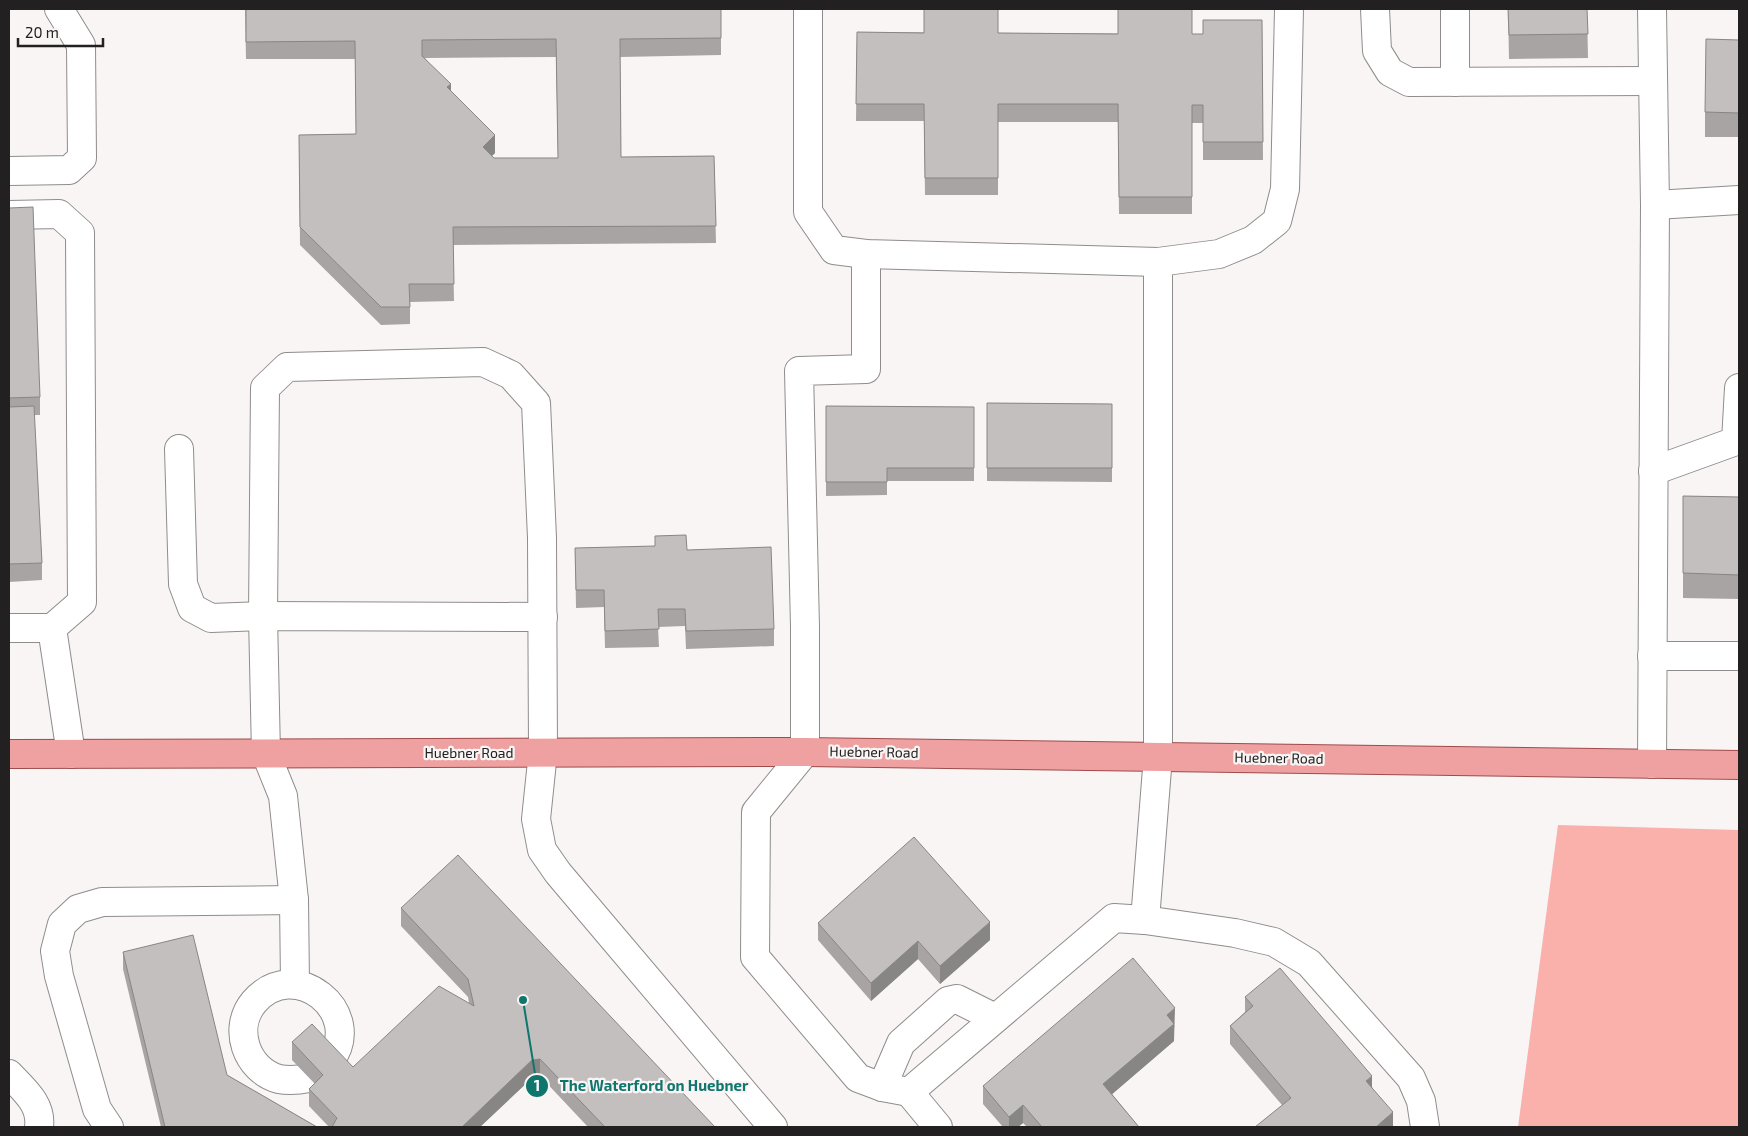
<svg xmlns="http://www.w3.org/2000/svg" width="1748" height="1136" font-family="'Exo 2',sans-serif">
	<rect width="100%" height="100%" fill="#f9f5f5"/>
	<!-- green -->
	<polygon fill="#fab1ac" points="1558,825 1739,830 1739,1127 1518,1127"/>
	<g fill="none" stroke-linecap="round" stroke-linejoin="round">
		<defs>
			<g id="minor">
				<polyline points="808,9 808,212 834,250 866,254 1158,262 1219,254 1253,240 1277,221 1285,189 1289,9"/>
				<polyline points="1375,9 1377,51 1390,72 1409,82 1653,81"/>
				<polyline points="1455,9 1455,82"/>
				<polyline points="1652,9 1655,205 1652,764"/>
				<polyline points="9,171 69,170 82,158 81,45 59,9"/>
				<polyline points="1655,205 1739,200"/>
				<polyline points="9,215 59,214 80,233 82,602 52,628 71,754"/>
				<polyline points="866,254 866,369 799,371 805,627 805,752 756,812 755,957 858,1078 882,1087 909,1092"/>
				<polyline points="179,449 183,584 192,608 211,618 263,616 543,617"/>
				<polyline points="1653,471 1736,441 1739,388"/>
				<polyline points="9,628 52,628"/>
				<polyline points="1652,656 1739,656"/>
				<polyline points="1145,920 1158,756 1158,262"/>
				<polyline points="295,984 294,900 283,796 266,754 263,616 265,388 287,367 483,362 511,375 536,403 542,538 543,752 536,819 542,850 558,873 773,1127"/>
				<path d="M 9,1074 C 24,1090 42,1104 39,1127"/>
				<path d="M 309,1078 C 299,1080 289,1081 279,1079 C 246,1070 232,1028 254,1002 C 294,955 366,1012 330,1061"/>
				<polyline points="882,1087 901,1043 948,1001 957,999 995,1018"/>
				<polyline points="109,1127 97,1109 59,976 55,951 62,924 78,909 102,902 294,900"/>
				<polyline points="938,1127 909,1092 1114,918 1145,920 1235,933 1274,942 1309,963 1411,1078 1421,1101 1425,1127"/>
			</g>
			<polyline id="major" points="9,754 805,752 1739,765"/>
		</defs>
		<!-- minor casing -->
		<use href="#minor" stroke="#908c8c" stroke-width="30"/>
		<!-- major casing -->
		<use href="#major" stroke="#9f4b4a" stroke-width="30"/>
		<!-- minor -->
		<use href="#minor" stroke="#fff" stroke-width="28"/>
		<!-- major -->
		<use href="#major" stroke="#eea1a0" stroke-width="28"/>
	</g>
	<!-- wall -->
	<g fill="#a7a4a3" fill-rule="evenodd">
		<path d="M 245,9 L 721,9 L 721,55 L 620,57 L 621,157 L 714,156 L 716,243 L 453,245 L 454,301 L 410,302 L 410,324 L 381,325 L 300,245 L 299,135 L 356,134 L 355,59 L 246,59 ZM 556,57 L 558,158 L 494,158 L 492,156 L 495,153 L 451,91 L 425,58 Z"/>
		<polygon points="1508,9 1587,9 1588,58 1509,59"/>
		<polygon points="1262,20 1263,160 1203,160 1203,123 1192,123 1192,214 1119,214 1118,122 998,122 998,195 925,195 924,121 856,121 857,32 1203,34"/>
		<polygon points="1739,40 1739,137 1705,137 1705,112"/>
		<polygon points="9,208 40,397 40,415 34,415 42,563 42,580 9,582"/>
		<polygon points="987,403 1112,404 1112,482 987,481"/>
		<polygon points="826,406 974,407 974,481 887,481 887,495 826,496"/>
		<polygon points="1683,496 1739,497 1739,599 1683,598"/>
		<polygon points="575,548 687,550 774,629 774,646 686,649 685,626 658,627 659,647 605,648 604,607 576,608"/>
		<polygon points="401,908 715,1127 588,1127 540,1076 532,1078 480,1127 329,1127 309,1106 309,1089 315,1084 292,1060 292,1042 353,1067 469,1003 468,997 401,926"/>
		<polygon points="818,923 990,940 940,984 918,959 871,1001 818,940"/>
		<polygon points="123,952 227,1075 317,1127 161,1127 123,969"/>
		<polygon points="1245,997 1372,1087 1393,1127 1282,1105 1230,1044 1230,1026 1245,1012"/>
		<polygon points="1174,1026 1174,1041 1112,1094 1139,1127 1027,1127 1023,1123 1018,1127 1003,1127 983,1104 983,1086 1175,1026"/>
	</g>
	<!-- shaded-wall -->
	<g fill="#888685">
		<polygon points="451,84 451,101 447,87"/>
		<polygon points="495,135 495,153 483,164 483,147"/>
		<polygon points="990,922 990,940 940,984 940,966"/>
		<polygon points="918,941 918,959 871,1001 871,983"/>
		<polygon points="1175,1008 1174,1041 1103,1102 1103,1084 1167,1015"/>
		<polygon points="540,1059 540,1076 532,1078 480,1127 462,1127 532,1060"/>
		<polygon points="1372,1076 1372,1094 1366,1081"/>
		<polygon points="1023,1105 1023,1123 1018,1127 1009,1127 1009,1117"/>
		<polygon points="1393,1112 1393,1127 1376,1127"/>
	</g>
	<!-- building -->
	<g fill="#c2bfbe" stroke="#888685" fill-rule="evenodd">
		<path d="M 246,9 L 721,9 L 721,38 L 620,39 L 621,157 L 714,156 L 716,226 L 453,227 L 454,284 L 409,284 L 410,307 L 381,307 L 300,227 L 299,135 L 356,134 L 355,41 L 246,42 ZM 556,39 L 558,158 L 494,158 L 483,147 L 495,135 L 447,87 L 451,84 L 422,56 L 422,40 Z"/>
		<polygon points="924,9 998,9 998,33 1118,34 1118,9 1192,9 1192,34 1203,34 1203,20 1262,20 1263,142 1203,142 1203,105 1192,105 1192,197 1119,197 1118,104 998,104 998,178 925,178 924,104 856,104 857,32 924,33"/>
		<polygon points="1508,9 1587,9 1588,34 1509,35"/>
		<polygon points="1706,39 1739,40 1739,113 1705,112"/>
		<polygon points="33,207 40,397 9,398 9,208"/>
		<polygon points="987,403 1112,404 1112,468 987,468"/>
		<polygon points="34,406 42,563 9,564 9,407"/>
		<polygon points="826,406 974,407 974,468 887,468 887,482 826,482"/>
		<polygon points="1683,496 1739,497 1739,575 1683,573"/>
		<polygon points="686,535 687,550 771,547 774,629 686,631 685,609 658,609 659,629 605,631 604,590 576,590 575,548 655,546 655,536"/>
		<polygon points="914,837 990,922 940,966 918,941 871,983 818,923"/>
		<polygon points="458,855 715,1127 605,1127 540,1059 532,1060 462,1127 332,1127 337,1118 309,1089 323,1075 292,1042 312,1024 353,1067 439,986 474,1006 468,979 401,908"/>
		<polygon points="193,935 227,1075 317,1127 165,1127 123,952"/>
		<polygon points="1133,958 1175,1008 1167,1015 1174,1024 1103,1084 1139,1127 1042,1127 1023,1105 1009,1117 983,1086"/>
		<polygon points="1280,968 1372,1076 1366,1081 1393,1112 1376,1127 1255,1127 1291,1098 1230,1026 1253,1006 1245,997"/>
	</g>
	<g text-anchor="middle" stroke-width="4.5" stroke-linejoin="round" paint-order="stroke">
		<!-- street labels -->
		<g font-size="14" fill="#222020" stroke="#f9f5f5">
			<text transform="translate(874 752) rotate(1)" y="5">Huebner Road</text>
			<text x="469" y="758">Huebner Road</text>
			<text transform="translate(1279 758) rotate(1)" y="5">Huebner Road</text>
		</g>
	</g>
	<!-- callouts -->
	<path fill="none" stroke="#0f766e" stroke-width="2" d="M523 1000L537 1086"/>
	<g fill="#0f766e" stroke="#f9f5f5" stroke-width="2">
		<circle cx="523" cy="1000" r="5"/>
		<circle cx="537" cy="1086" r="12"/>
	</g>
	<g font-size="15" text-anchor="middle" font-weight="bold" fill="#fff">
		<text x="537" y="1091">1</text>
	</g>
	<g font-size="15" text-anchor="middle" font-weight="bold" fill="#0f766e" stroke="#f9f5f5" stroke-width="4.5" stroke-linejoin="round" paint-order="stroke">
		<text x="654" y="1091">The Waterford on Huebner</text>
	</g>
	<!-- border -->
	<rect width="1748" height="1136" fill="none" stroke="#222020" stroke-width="20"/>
	<!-- scale -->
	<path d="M18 38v8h85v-8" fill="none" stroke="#222020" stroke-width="2.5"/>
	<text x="25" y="38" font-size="15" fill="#222020" stroke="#f9f5f5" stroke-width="4" paint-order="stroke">20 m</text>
</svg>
